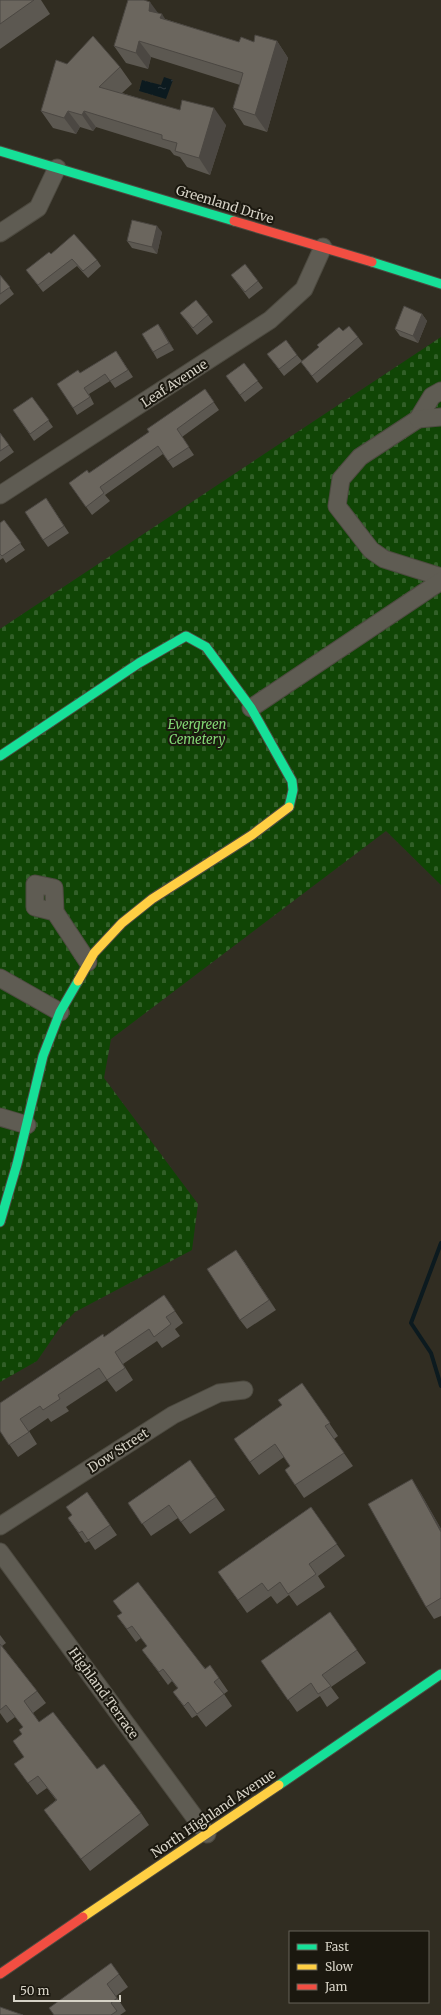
<svg xmlns="http://www.w3.org/2000/svg" width="441" height="2015" font-family="Merriweather,serif">
	<defs>
		<pattern id="cemetery-stones" width="16" height="16" patternUnits="userSpaceOnUse"><rect width="16" height="16" fill="#104505"/><path d="M2 7V4a2 2 0 0 1 4 0v3zM10 15v-3a2 2 0 0 1 4 0v3z" fill="#325f28"/></pattern>
		<pattern id="water-ripples" width="26" height="14" patternUnits="userSpaceOnUse"><rect width="26" height="14" fill="#0c1a1f"/><path d="M2 4q2-2 4 0t4 0M15 11q2-2 4 0t4 0" fill="none" stroke="#2f3a3e"/></pattern>
	</defs>
	<rect width="100%" height="100%" fill="#312d22"/>
	<!-- cemetery -->
	<polygon fill="url(#cemetery-stones)" points="441,337 441,885 386,831 111,1039 104,1078 198,1204 192,1250 75,1312 61,1326 37,1361 0,1382 0,629"/>
	<!-- water -->
	<polygon fill="url(#water-ripples)" points="164,77 173,80 166,99 139,91 142,80 161,85"/>
	<g fill="none" stroke-linecap="round" stroke-linejoin="round">
		<!-- stream -->
		<polyline stroke="#0c1a1f" stroke-width="4" points="441,1243 411,1323 431,1353 441,1386"/>
		<defs>
			<g id="street">
				<polyline points="0,233 38,208 57,168"/>
				<polyline points="441,391 432,396 418,419 360,457 341,479 337,506 371,550 384,559 441,577"/>
				<polyline points="418,419 441,417"/>
				<polyline points="0,495 270,320 304,289 323,247"/>
				<polyline points="251,708 441,581"/>
				<polyline points="55,912 54,888 35,884 35,907 55,912 88,962"/>
				<polyline points="0,978 60,1012"/>
				<polyline points="0,1117 27,1125"/>
				<polyline points="0,1526 173,1415 219,1393 244,1390"/>
				<polyline points="0,1552 207,1834"/>
			</g>
			<g id="fast">
				<polyline points="0,151 234,221"/>
				<polyline points="372,262 441,284"/>
				<polyline points="0,756 139,663 186,636 206,647 251,708 292,781 293,790 289,807"/>
				<polyline points="0,1222 17,1164 43,1056 60,1012 78,981"/>
				<polyline points="279,1785 441,1674"/>
			</g>
			<g id="slow">
				<polyline points="78,981 94,953 122,923 152,899 252,835 289,807"/>
				<polyline points="83,1917 279,1785"/>
			</g>
			<g id="jam">
				<polyline points="234,221 372,262"/>
				<polyline points="0,1974 83,1917"/>
			</g>
		</defs>
		<!-- street casing -->
		<use href="#street" stroke="#4d4a40" stroke-width="19"/>
		<!-- fast casing -->
		<use href="#fast" stroke="#4d4a40" stroke-width="11"/>
		<!-- slow casing -->
		<use href="#slow" stroke="#4d4a40" stroke-width="11"/>
		<!-- jam casing -->
		<use href="#jam" stroke="#4d4a40" stroke-width="11"/>
		<!-- street -->
		<use href="#street" stroke="#5f5c53" stroke-width="17"/>
		<!-- fast -->
		<use href="#fast" stroke="#16e098" stroke-width="9"/>
		<!-- slow -->
		<use href="#slow" stroke="#ffcf43" stroke-width="9"/>
		<!-- jam -->
		<use href="#jam" stroke="#f24e42" stroke-width="9"/>
	</g>
	<!-- wall -->
	<g fill="#5c5851">
		<polygon points="0,0 41,0 50,14 0,49"/>
		<polygon points="158,13 165,19 203,31 239,42 277,41 288,58 267,132 244,125 233,108 240,85 151,57 148,69 126,63 114,46"/>
		<polygon points="67,64 120,67 132,84 122,93 226,125 210,175 187,167 180,157 174,155 170,150 96,127 93,131 80,127 76,134 53,128 41,111"/>
		<polygon points="162,232 157,254 132,248 127,241"/>
		<polygon points="51,254 97,260 101,266 88,278 77,266 43,292 26,270"/>
		<polygon points="0,275 14,294 0,305"/>
		<polygon points="231,275 258,281 263,288 249,299"/>
		<polygon points="180,313 208,315 213,322 197,335"/>
		<polygon points="422,314 427,321 418,343 400,336 395,329"/>
		<polygon points="158,324 174,350 157,359 153,352"/>
		<polygon points="343,331 358,337 363,344 317,383 301,362 284,376 267,354 297,355 302,361"/>
		<polygon points="116,351 133,377 115,388 110,381 89,394 94,404 77,415 73,408 80,373"/>
		<polygon points="244,363 263,388 245,402 226,376"/>
		<polygon points="205,389 219,410 182,437 194,455 173,468 163,454 105,495 110,501 92,515 69,483 89,473 149,432"/>
		<polygon points="32,397 53,427 34,441 13,410"/>
		<polygon points="0,433 14,452 0,462"/>
		<polygon points="46,498 69,533 48,547 43,540"/>
		<polygon points="4,520 25,550 6,563 3,558 0,560 0,523"/>
		<polygon points="243,1260 276,1310 247,1329 240,1320"/>
		<polygon points="164,1295 183,1323 175,1329 180,1336 162,1348 157,1341 123,1364 133,1380 116,1392 107,1380 66,1407 69,1411 51,1422 48,1418 29,1431 37,1444 18,1457 0,1431 104,1337"/>
		<polygon points="302,1383 338,1436 334,1439 353,1466 304,1498 285,1470 290,1466 284,1457 259,1475 234,1439 282,1405"/>
		<polygon points="190,1460 225,1510 190,1534 178,1518 151,1536 128,1503"/>
		<polygon points="87,1492 117,1535 95,1550 89,1541 85,1543 68,1518 72,1515"/>
		<polygon points="420,1492 441,1529 441,1616 434,1619 426,1607"/>
		<polygon points="311,1507 345,1556 318,1576 325,1587 297,1606 289,1595 277,1604 271,1596 247,1613 218,1572"/>
		<polygon points="113,1601 219,1678 228,1691 224,1694 232,1706 206,1727 197,1715 192,1718 173,1692 178,1689 172,1681 168,1685 142,1650 147,1646 141,1638 136,1642 117,1616 122,1613"/>
		<polygon points="330,1612 366,1663 331,1687 339,1698 327,1707 320,1696 297,1712 261,1661"/>
		<polygon points="0,1635 6,1643 2,1646 37,1691 46,1703 33,1713 39,1722 97,1769 141,1813 149,1825 90,1871 44,1810 56,1800 47,1788 37,1795 14,1764 24,1757 13,1741 22,1735 23,1727 15,1717 7,1723 0,1713"/>
		<polygon points="111,1963 128,1987 116,1996 126,2011 120,2015 54,2015"/>
	</g>
	<!-- shaded-wall -->
	<g fill="#4b4742">
		<polygon points="150,2 161,17 162,14 173,31 149,11"/>
		<polygon points="139,41 151,57 148,69 136,53"/>
		<polygon points="277,41 288,58 267,132 255,115"/>
		<polygon points="214,108 226,125 210,175 199,158"/>
		<polygon points="68,111 80,127 76,134 64,118"/>
		<polygon points="84,111 96,127 93,131 82,115"/>
		<polygon points="157,226 162,232 157,254 152,247"/>
		<polygon points="422,314 427,321 418,343 413,336"/>
		<polygon points="158,324 163,331 174,350 169,343"/>
		<polygon points="236,1250 243,1260 276,1310 269,1300"/>
		<polygon points="412,1479 420,1492 441,1529 441,1532"/>
	</g>
	<!-- building -->
	<g fill="#6b665e" stroke="#4b4742">
		<polygon points="0,0 34,0 0,24"/>
		<polygon points="128,0 144,0 150,2 149,11 162,14 160,18 203,31 239,42 241,37 254,42 255,35 277,41 255,115 233,108 243,73 139,41 136,53 114,46"/>
		<polygon points="93,36 120,67 99,87 180,110 182,100 214,108 199,158 175,151 177,143 162,139 162,135 84,111 82,115 68,111 64,118 41,111 56,60 67,64"/>
		<polygon points="132,220 157,226 152,247 127,241"/>
		<polygon points="74,234 97,260 83,271 72,259 38,285 26,270 49,252 51,254"/>
		<polygon points="245,264 258,281 245,292 231,275"/>
		<polygon points="0,275 10,287 0,294"/>
		<polygon points="196,300 208,315 193,328 180,313"/>
		<polygon points="404,306 422,314 413,336 395,329"/>
		<polygon points="158,324 169,343 153,352 142,334"/>
		<polygon points="349,326 358,337 312,376 301,362 319,347 317,345 339,327 343,331"/>
		<polygon points="286,340 297,355 279,369 267,354"/>
		<polygon points="116,351 128,370 110,381 105,374 84,388 90,397 73,408 57,384 78,370 80,373"/>
		<polygon points="244,363 258,381 240,395 226,376"/>
		<polygon points="205,389 214,402 177,429 189,447 168,461 158,446 100,487 104,493 86,507 69,483 87,470 89,473 149,432 147,429"/>
		<polygon points="32,397 49,420 30,434 13,410"/>
		<polygon points="0,433 9,445 0,451"/>
		<polygon points="46,498 64,526 43,540 25,512"/>
		<polygon points="4,520 21,543 2,556 0,554 0,523"/>
		<polygon points="236,1250 269,1300 240,1320 207,1269"/>
		<polygon points="164,1295 175,1311 166,1317 171,1324 154,1337 149,1329 115,1352 125,1368 107,1380 99,1368 58,1395 60,1399 43,1410 40,1406 20,1419 29,1432 9,1445 0,1431 0,1403 103,1334 104,1337"/>
		<polygon points="302,1383 330,1423 325,1426 344,1453 295,1485 285,1470 290,1466 275,1444 250,1462 234,1439 282,1405 278,1400"/>
		<polygon points="190,1460 216,1497 181,1522 169,1505 142,1524 128,1503"/>
		<polygon points="412,1479 441,1532 441,1598 426,1607 368,1504"/>
		<polygon points="87,1492 110,1525 88,1540 82,1531 79,1533 68,1518 72,1515 66,1507"/>
		<polygon points="311,1507 337,1544 309,1564 316,1574 288,1594 280,1582 268,1591 262,1583 238,1600 218,1572"/>
		<polygon points="138,1582 205,1669 210,1665 219,1678 214,1682 224,1694 197,1714 188,1702 184,1706 173,1692 178,1688 163,1669 159,1672 142,1650 147,1646 132,1626 127,1629 117,1616 122,1613 113,1601"/>
		<polygon points="330,1612 357,1650 322,1675 331,1686 318,1694 311,1683 288,1700 261,1661"/>
		<polygon points="0,1644 37,1691 24,1701 39,1722 53,1712 97,1769 104,1764 141,1813 81,1859 44,1810 57,1800 38,1776 28,1783 14,1764 24,1757 13,1741 22,1734 19,1730 23,1727 6,1705 0,1710"/>
		<polygon points="111,1963 119,1974 107,1984 117,1998 111,2003 117,2011 111,2015 54,2015 49,2008"/>
		<polygon points="0,2007 23,2015 0,2015"/>
	</g>
	<g text-anchor="middle" stroke-width="4" stroke-linejoin="round" paint-order="stroke">
		<!-- street labels -->
		<g font-size="13" fill="#d6d2c6" stroke="#1b180f">
			<text transform="translate(225 204) rotate(17)" y="5">Greenland Drive</text>
			<text transform="translate(174 383) rotate(-33)" y="5">Leaf Avenue</text>
			<text transform="translate(118 1450) rotate(-33)" y="5">Dow Street</text>
			<text transform="translate(104 1693) rotate(54)" y="5">Highland Terrace</text>
			<text transform="translate(213 1813) rotate(-34)" y="5">North Highland Avenue</text>
		</g>
		<!-- park labels -->
		<g font-size="13" font-style="italic" fill="#82d774" stroke="#1b180f">
			<text x="197" y="729">Evergreen<tspan x="197" dy="15">Cemetery</tspan></text>
		</g>
	</g>
	<!-- legend -->
	<rect x="289" y="1931" width="140" height="72" fill="#1b180f" stroke="#666258"/>
	<rect x="297" y="1944" width="20" height="6" fill="#16e098" stroke="#666258"/>
	<text x="325" y="1951" font-size="12" fill="#d6d2c6">Fast</text>
	<rect x="297" y="1964" width="20" height="6" fill="#ffcf43" stroke="#666258"/>
	<text x="325" y="1971" font-size="12" fill="#d6d2c6">Slow</text>
	<rect x="297" y="1984" width="20" height="6" fill="#f24e42" stroke="#666258"/>
	<text x="325" y="1991" font-size="12" fill="#d6d2c6">Jam</text>
	<!-- scale -->
	<path d="M14 1995v6h106v-6" fill="none" stroke="#d6d2c6" stroke-width="2"/>
	<text x="20" y="1995" font-size="12" fill="#d6d2c6" stroke="#1b180f" stroke-width="3" paint-order="stroke">50 m</text>
</svg>
